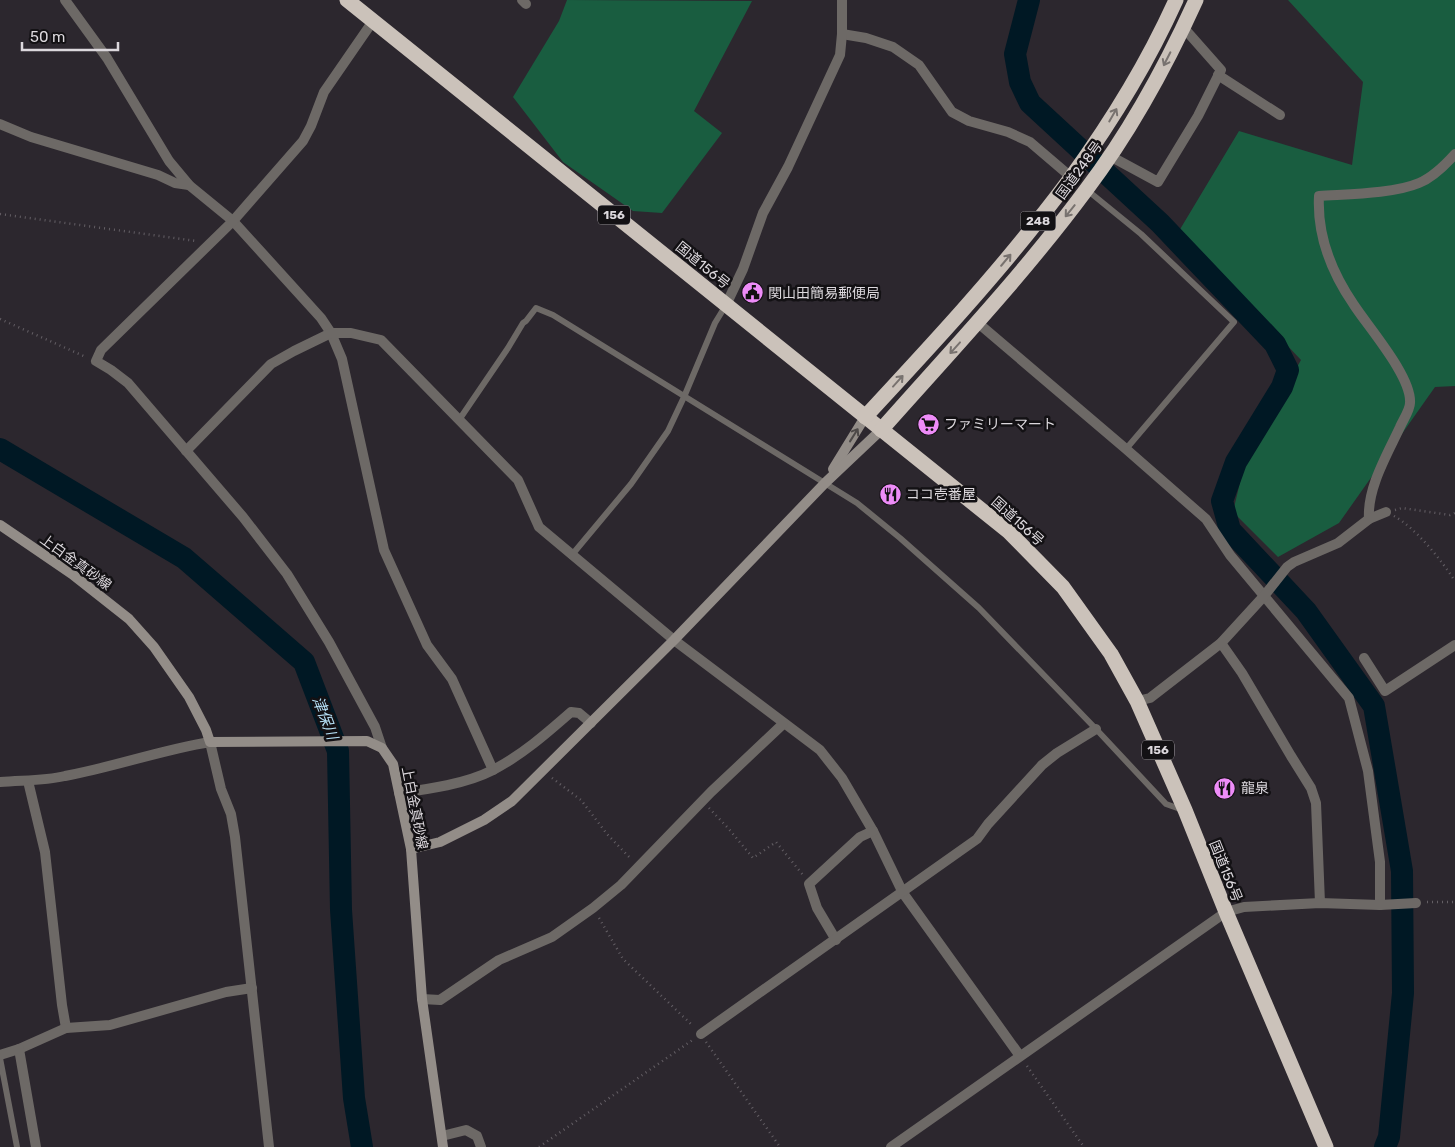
<svg xmlns="http://www.w3.org/2000/svg" width="1455" height="1147" font-family="Rubik,'Noto Sans JP',sans-serif">
	<rect width="100%" height="100%" fill="#2c272e"/>
	<!-- forest -->
	<g fill="#195d40">
		<polygon points="567,0 752,1 694,111 722,133 662,213 633,211 563,162 513,97 559,21"/>
		<polygon points="1288,0 1455,0 1455,386 1435,387 1339,523 1278,557 1233,512 1246,457 1301,360 1179,231 1239,131 1352,165 1363,82"/>
	</g>
	<g fill="none" stroke-linecap="round" stroke-linejoin="round">
		<!-- river -->
		<g stroke="#001824" stroke-width="22">
			<polyline points="1029,0 1015,54 1020,82 1030,103 1160,223 1275,344 1288,370 1282,387 1236,462 1222,501 1230,530 1306,611 1374,706 1402,871 1403,993 1389,1137 1385,1147"/>
			<polyline points="0,449 184,558 304,662 338,751 341,910 354,1098 362,1147"/>
		</g>
		<!-- path -->
		<g stroke="#645f65" stroke-width="2.5" stroke-dasharray="1 4" stroke-linecap="butt">
			<polyline points="0,214 196,241"/>
			<polyline points="0,319 86,357"/>
			<polyline points="1395,510 1402,508 1450,515 1455,513"/>
			<path d="M 1394,516 C 1417,529 1441,560 1455,581"/>
			<polyline points="552,778 581,800 607,834 631,859"/>
			<polyline points="709,808 728,828 753,858 776,842 803,875"/>
			<polyline points="1427,902 1455,902"/>
			<polyline points="599,918 623,959 693,1026"/>
			<polyline points="706,1042 780,1147"/>
			<polyline points="1027,1066 1084,1147"/>
			<polyline points="539,1147 694,1039"/>
		</g>
		<!-- lane -->
		<g stroke="#6d6966" stroke-width="6">
			<polyline points="1087,190 1141,234 1234,322 1126,449"/>
			<polyline points="459,420 508,348 523,323 526,321 536,308 553,315 857,503 900,538 979,608 1096,729 1166,804 1183,810"/>
			<polyline points="571,556 631,484 668,431 684,397 715,323 726,305"/>
			<polyline points="0,1058 17,1147"/>
		</g>
		<!-- street -->
		<g stroke="#6d6966" stroke-width="10">
			<polyline points="65,0 107,58 169,161 189,185 233,221 321,318 331,333 342,359 384,550 427,645 452,679 493,770"/>
			<polyline points="522,0 526,4"/>
			<polyline points="373,21 324,92 311,126 303,141 233,221 101,350 96,361 111,370 128,383 243,517 287,574 329,642 375,727 382,748"/>
			<polyline points="842,34 866,38 893,47 919,65 952,112 969,121 1008,132 1030,142 1071,177"/>
			<polyline points="1218,75 1280,115"/>
			<polyline points="0,124 31,137 158,175 175,183 189,185"/>
			<polyline points="1110,156 1158,182 1198,116 1221,70 1183,27"/>
			<polyline points="726,305 743,269 763,213 788,167 840,55 842,34 842,0"/>
			<polyline points="978,323 1126,449 1206,519 1230,555 1349,698 1368,771 1380,862 1380,905"/>
			<polyline points="186,451 271,364 294,351 331,333 351,333 381,340 518,480 539,527 674,640 820,750 842,778 873,831 903,893 1020,1056"/>
			<path d="M 1369,519 C 1367,488 1387,455 1400,427 C 1403,420 1410,410 1410,403 C 1412,377 1369,328 1354,305 C 1332,273 1317,235 1319,196 C 1348,194 1393,194 1419,183 C 1431,178 1446,164 1455,154"/>
			<polyline points="1221,643 1242,673 1291,756 1311,788 1316,803 1320,903"/>
			<polyline points="1364,658 1385,691 1455,645"/>
			<polyline points="1137,701 1150,698 1221,643 1264,596 1287,567 1294,562 1338,543 1369,519 1386,512"/>
			<polyline points="28,781 45,852 62,1005 66,1028"/>
			<path d="M 0,782 C 21,780 44,781 65,776 C 114,767 161,750 210,742 L 221,789 L 231,814 L 235,837 L 269,1147"/>
			<path d="M 399,793 C 429,789 466,784 493,770 C 522,755 547,733 571,712 L 579,713 L 591,723"/>
			<polyline points="836,940 817,908 809,884 860,837 873,831"/>
			<polyline points="422,999 440,1000 499,960 552,937 593,908 621,885 711,792 783,724"/>
			<polyline points="701,1034 977,839 988,824 1042,765 1057,753 1096,729"/>
			<polyline points="19,1049 66,1028 110,1025 226,992 252,988"/>
			<polyline points="0,1055 19,1049 36,1147"/>
			<polyline points="442,1136 466,1130 477,1136 481,1147"/>
			<polyline points="891,1147 1226,912 1244,907 1320,903 1380,905 1416,903"/>
		</g>
		<!-- secondary -->
		<g stroke="#938d88" stroke-width="10">
			<polyline points="833,469 865,417"/>
			<polyline points="0,525 72,574 129,619 154,647 189,697 206,730 210,742 367,741 382,748 393,764 411,849 422,999 443,1147"/>
			<polyline points="411,849 440,842 484,820 512,801 674,640 825,483 881,430"/>
		</g>
		<!-- highway -->
		<g stroke="#cbc2ba" stroke-width="15">
			<polyline points="347,0 1009,532 1063,587 1111,654 1137,701 1185,810 1226,912 1326,1147"/>
			<path d="M 865,417 C 925,352 985,288 1040,218 C 1051,204 1062,190 1072,176 C 1112,121 1148,62 1176,0"/>
			<path d="M 881,430 C 951,351 1023,275 1086,190 C 1130,132 1166,66 1196,0"/>
		</g>
	</g>
	<!-- one-way arrows -->
	<defs><path id="oneway-shaft" d="M-6 0H5M1.5-3L5.5 0L1.5 3" fill="none" stroke-width="1.6" stroke-linecap="round" stroke-linejoin="round" transform="scale(1.25)"/></defs>
	<g stroke="#78726f">
		<use href="#oneway-shaft" transform="translate(1167 59) rotate(117)"/>
		<use href="#oneway-shaft" transform="translate(1113 115) rotate(-60)"/>
		<use href="#oneway-shaft" transform="translate(1070 211) rotate(129)"/>
		<use href="#oneway-shaft" transform="translate(1006 260) rotate(-50)"/>
		<use href="#oneway-shaft" transform="translate(955 348) rotate(132)"/>
		<use href="#oneway-shaft" transform="translate(898 381) rotate(-48)"/>
	</g>
	<use stroke="#4d4948" href="#oneway-shaft" transform="translate(854 435) rotate(-58)"/>
	<!-- icons -->
	<defs>
		<symbol id="civic-disc" viewBox="-11 -11 22 22"><circle r="9.5" fill="#ee8cf8" stroke="#131114"/><path d="M-.6-6.5H3V-4.5H.6V-3L4-1V1h2V6H-6V1h2V-1L-.6-3ZM-1.2 2.5V6h2.4V2.5Z" fill="#111"/></symbol>
		<symbol id="supermarket-disc" viewBox="-11 -11 22 22"><circle r="9.5" fill="#ee8cf8" stroke="#131114"/><path d="M-6-5.5h2.5l.6 2H6L4.5 2H-2.5L-4.4-4H-6ZM-1.5 3.2a1.3 1.3 0 1 0 .1 0ZM3 3.2a1.3 1.3 0 1 0 .1 0Z" fill="#111"/></symbol>
		<symbol id="restaurant-disc" viewBox="-11 -11 22 22"><circle r="9.5" fill="#ee8cf8" stroke="#131114"/><path d="M-5-6h1v4h1v-4h1v4h1v-4h1v5L-1.5 .5V6h-2V.5L-5-1ZM5-6V6H3V1.5H1.5Q1.5-4 5-6Z" fill="#111"/></symbol>
	</defs>
	<g fill-rule="evenodd">
		<use href="#civic-disc" x="740" y="280" width="25" height="25"/>
		<use href="#supermarket-disc" x="916" y="412" width="25" height="25"/>
		<use href="#restaurant-disc" x="878" y="482" width="25" height="25"/>
		<use href="#restaurant-disc" x="1212" y="776" width="25" height="25"/>
	</g>
	<g text-anchor="middle" stroke-width="5" stroke-linejoin="round" paint-order="stroke">
		<!-- shield labels -->
		<g fill="#131114" stroke="#a09ca1" stroke-width="1">
			<rect x="598" y="205.5" width="32" height="19" rx="4"/>
			<rect x="1020.5" y="211.5" width="35" height="19" rx="4"/>
			<rect x="1142" y="740.5" width="32" height="19" rx="4"/>
		</g>
		<g font-size="12" font-weight="bold" fill="#dcd8dd">
			<text x="614" y="219">156</text>
			<text x="1038" y="225">248</text>
			<text x="1158" y="754">156</text>
		</g>
		<!-- street labels -->
		<g font-size="14" fill="#dcd8dd" stroke="#131114">
			<text transform="translate(1079 170) rotate(-54)" y="5">国道248号</text>
			<text transform="translate(703 265) rotate(39)" y="5">国道156号</text>
			<text transform="translate(1018 521) rotate(42)" y="5">国道156号</text>
			<text transform="translate(76 562) rotate(36)" y="5">上白金真砂線</text>
			<text transform="translate(415 808) rotate(79)" y="5">上白金真砂線</text>
			<text transform="translate(1226 871) rotate(68)" y="5">国道156号</text>
		</g>
		<!-- poi labels -->
		<g font-size="14" fill="#dcd8dd" stroke="#131114" text-anchor="start">
			<text x="768" y="298">関山田簡易郵便局</text>
			<text x="944" y="429">ファミリーマート</text>
			<text x="906" y="499">ココ壱番屋</text>
			<text x="1241" y="793">龍泉</text>
		</g>
		<!-- water labels -->
		<g font-size="15" font-style="italic" fill="#b5dff5" stroke="#131114">
			<text transform="translate(325 718) rotate(69)" y="5">津保川</text>
		</g>
	</g>
	<!-- scale -->
	<path d="M22 42v8h96v-8" fill="none" stroke="#dcd8dd" stroke-width="2.5"/>
	<text x="30" y="42" font-size="15" fill="#dcd8dd" stroke="#131114" stroke-width="4" paint-order="stroke">50 m</text>
</svg>
